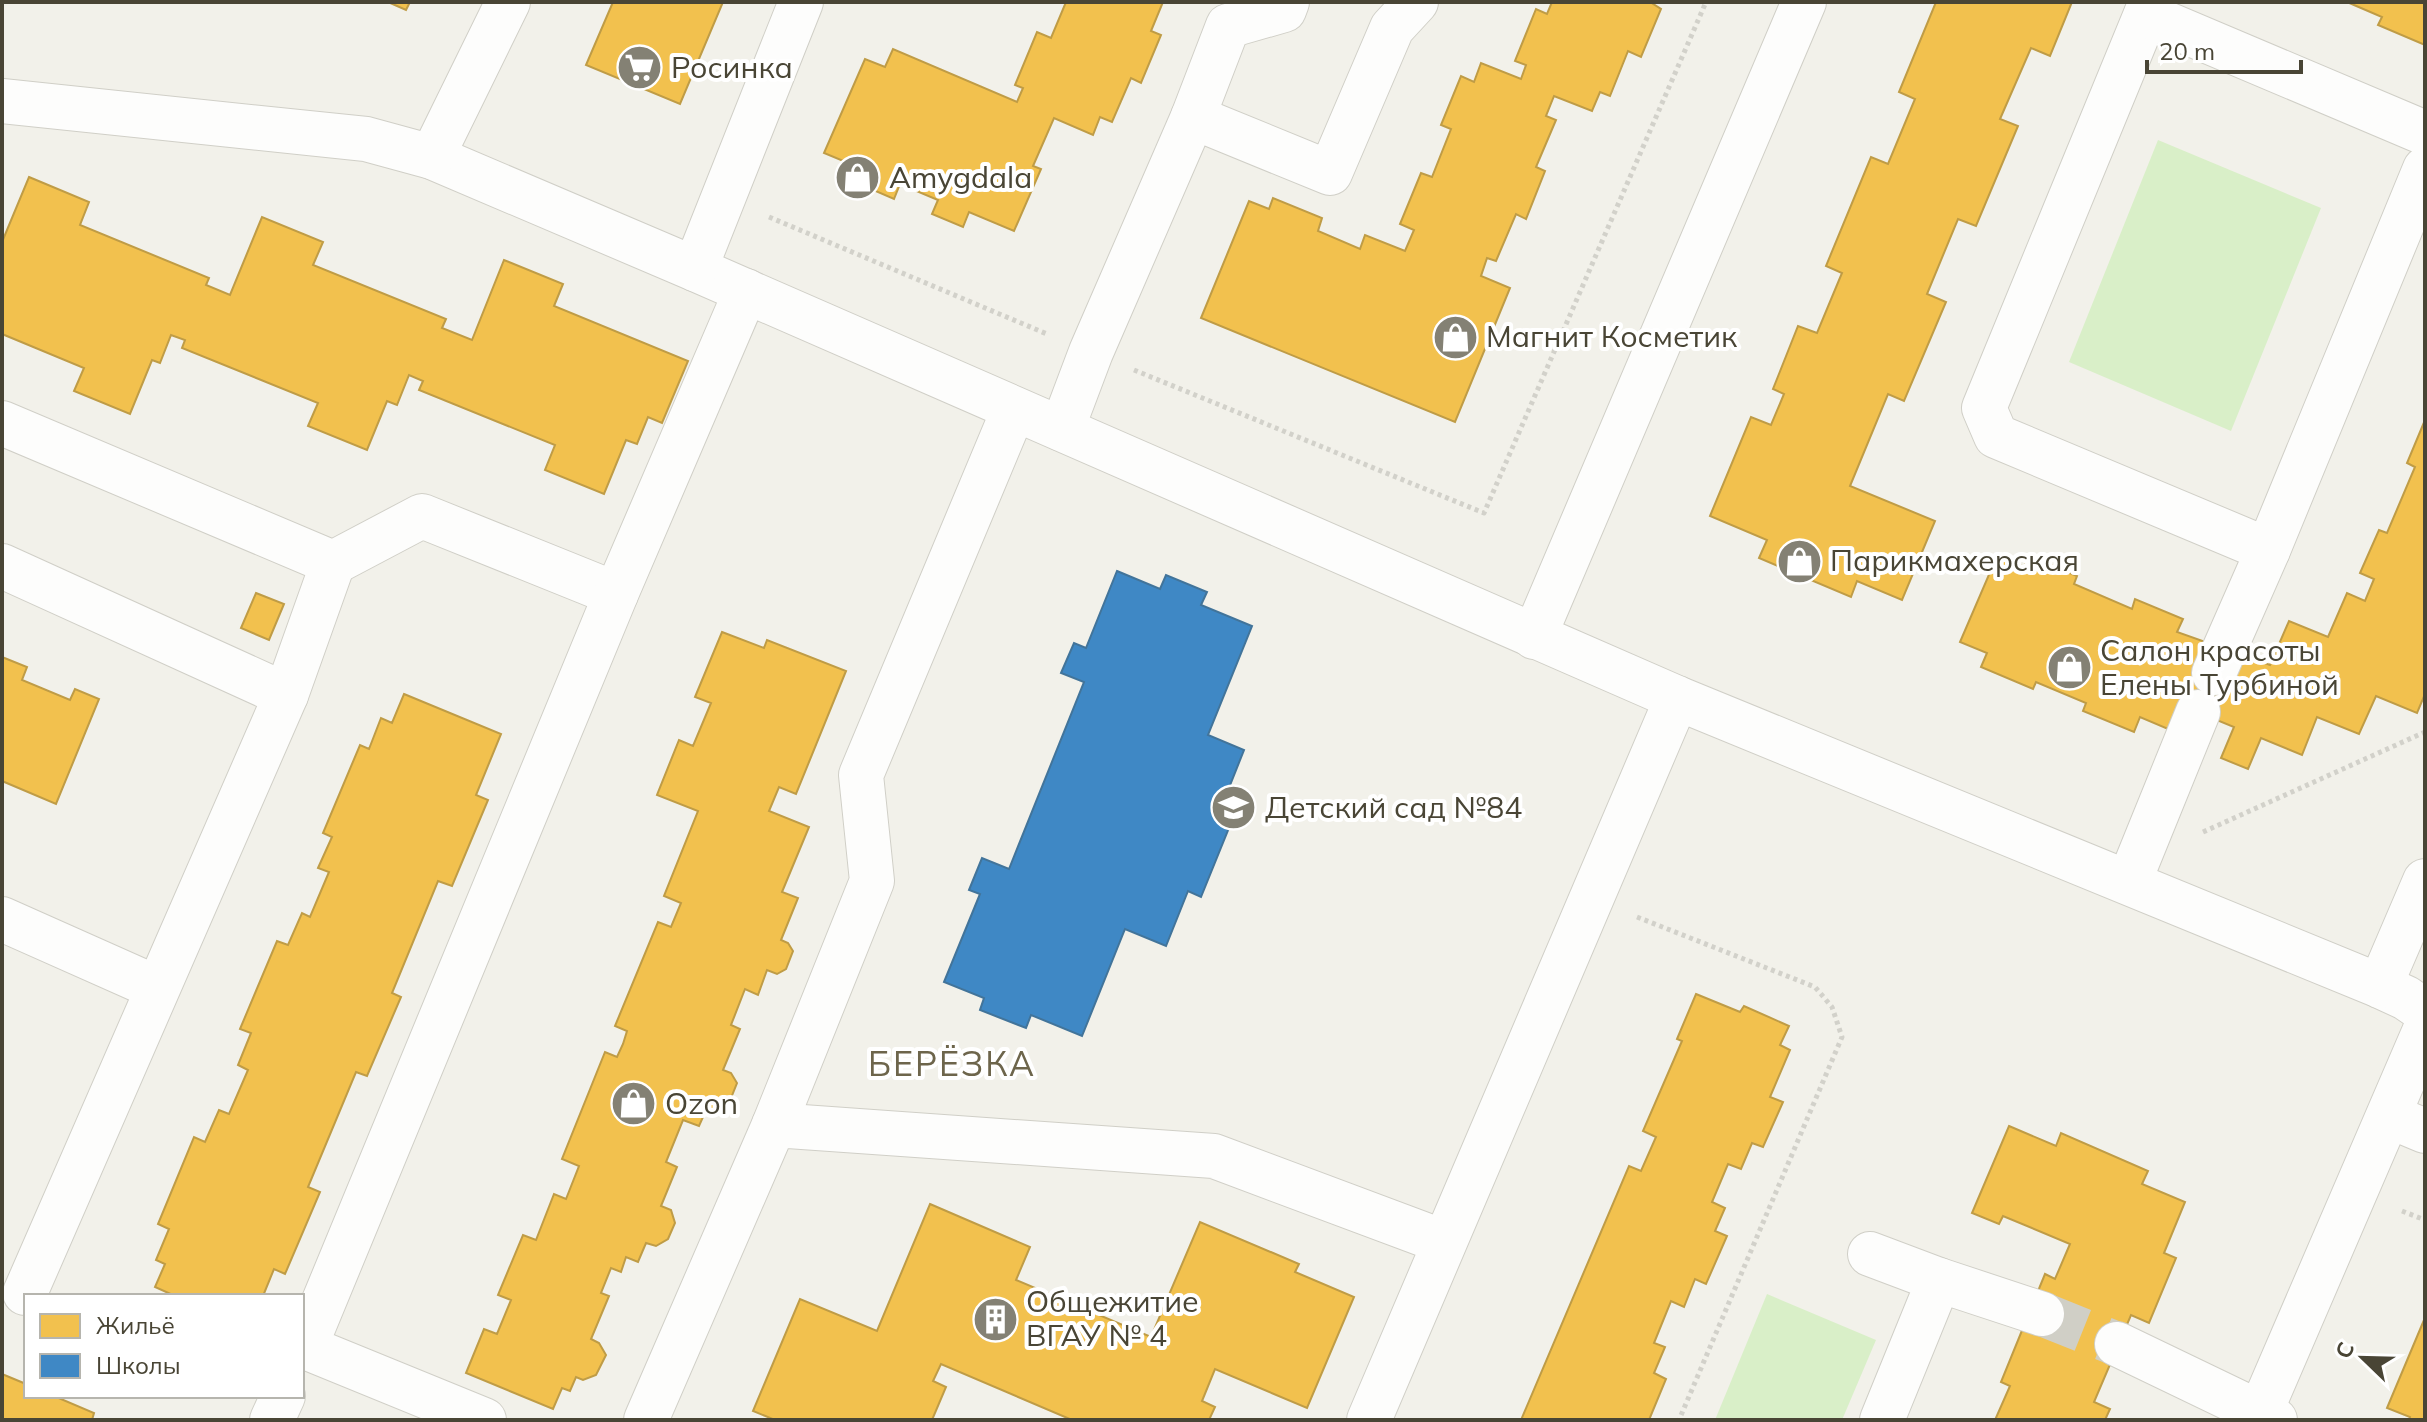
<svg xmlns="http://www.w3.org/2000/svg" width="2427" height="1422" font-family="Mulish,sans-serif">
	<rect width="100%" height="100%" fill="#f2f1ea"/>
	<!-- green -->
	<g fill="#d9efc8">
		<polygon points="2158,140 2321,208 2231,431 2069,362"/>
		<polygon points="1767,1294 1876,1340 1842,1420 1715,1420"/>
	</g>
	<!-- homes -->
	<g fill="#f2c14e" stroke="#bf9c46" stroke-width="2">
		<polygon points="388,2 410,2 406,10"/>
		<polygon points="613,2 723,2 680,104 586,65"/>
		<polygon points="1066,2 1163,2 1151,31 1161,35 1141,83 1131,78 1112,122 1100,117 1093,135 1054,118 1033,166 1041,169 1014,231 969,212 963,227 932,214 938,200 900,184 894,199 864,186 870,172 824,153 865,59 885,67 893,49 1017,102 1023,88 1015,85 1037,32 1051,38"/>
		<polygon points="1552,2 1650,2 1661,9 1641,57 1628,51 1610,96 1600,92 1592,111 1554,96 1546,116 1556,120 1536,167 1545,171 1526,219 1516,214 1496,261 1487,258 1481,276 1510,288 1455,422 1201,318 1249,201 1269,209 1273,198 1322,218 1318,231 1360,249 1365,235 1405,251 1414,230 1400,224 1421,173 1432,177 1451,129 1441,125 1461,76 1474,82 1481,63 1521,79 1526,65 1515,61 1536,9 1547,14"/>
		<polygon points="1936,2 2072,2 2050,56 2031,48 2000,119 2018,126 1976,226 1958,219 1927,294 1946,302 1904,401 1888,394 1850,486 1935,521 1902,600 1857,581 1851,597 1759,558 1767,540 1710,516 1751,417 1771,425 1784,394 1773,389 1798,326 1817,333 1842,273 1826,266 1871,157 1888,164 1915,99 1899,92"/>
		<polygon points="2347,2 2425,2 2425,45 2378,25 2382,17"/>
		<polygon points="29,177 89,202 80,225 209,278 206,285 230,295 262,217 323,242 313,265 446,319 442,328 472,340 504,260 563,284 554,306 688,361 662,423 648,417 637,444 626,440 604,494 545,470 555,445 419,390 423,381 409,375 397,405 387,401 367,450 308,426 318,403 182,348 185,340 171,335 160,363 152,360 130,414 74,391 84,368 2,334 2,242"/>
		<polygon points="2425,420 2425,694 2417,713 2376,696 2359,734 2317,717 2302,755 2261,738 2248,769 2221,758 2234,727 2178,704 2168,729 2140,717 2134,732 2083,711 2086,703 2036,682 2033,689 1981,667 1987,653 1960,642 1997,556 2024,567 2029,556 2077,576 2074,584 2132,609 2135,599 2183,619 2177,632 2270,665 2289,621 2328,637 2347,593 2365,601 2374,579 2360,573 2379,530 2387,533 2415,467 2407,463"/>
		<polygon points="256,593 284,604 269,640 241,628"/>
		<polygon points="722,632 764,648 767,640 846,671 796,794 779,787 769,811 809,827 782,892 798,898 781,940 788,943 793,951 786,969 777,974 767,970 758,995 745,989 731,1025 740,1029 723,1070 731,1073 737,1083 727,1108 715,1111 707,1108 699,1126 683,1120 666,1162 677,1167 661,1206 671,1210 675,1223 668,1239 656,1246 646,1243 638,1262 626,1257 621,1272 611,1268 601,1293 609,1296 591,1339 599,1343 606,1355 596,1375 583,1380 576,1377 570,1391 562,1388 553,1409 466,1373 484,1329 497,1334 511,1300 498,1295 523,1235 536,1240 554,1194 566,1199 579,1166 562,1159 605,1052 617,1057 623,1044 627,1031 615,1026 658,922 671,927 681,903 664,896 698,811 657,795 679,740 693,746 711,703 695,697"/>
		<polygon points="2,657 27,667 22,680 70,700 75,689 99,699 56,804 2,781"/>
		<polygon points="404,694 501,734 476,795 488,800 452,886 438,881 392,993 401,997 367,1076 356,1072 308,1187 320,1192 285,1274 274,1269 263,1296 175,1296 155,1287 165,1264 156,1260 169,1229 158,1224 194,1137 205,1142 219,1110 229,1114 248,1070 238,1065 251,1033 240,1029 277,941 288,945 302,913 310,917 329,872 318,868 332,837 323,833 360,745 369,749 381,718 392,723"/>
		<polygon points="1696,994 1740,1012 1744,1006 1789,1026 1780,1045 1790,1050 1770,1097 1783,1102 1763,1147 1752,1143 1741,1169 1728,1164 1712,1202 1725,1208 1715,1231 1727,1236 1706,1284 1695,1279 1684,1307 1671,1301 1654,1343 1665,1347 1654,1373 1666,1379 1649,1420 1521,1420 1629,1166 1641,1171 1656,1137 1643,1131 1682,1041 1677,1039"/>
		<polygon points="2009,1126 2056,1146 2061,1133 2148,1171 2142,1184 2185,1202 2164,1253 2176,1258 2149,1323 2131,1315 2094,1402 2110,1409 2105,1420 1995,1420 2010,1386 2001,1382 2045,1274 2055,1279 2070,1244 2003,1216 1999,1224 1972,1213"/>
		<polygon points="930,1204 1030,1247 1016,1280 1151,1337 1200,1222 1299,1264 1295,1272 1354,1297 1307,1408 1215,1369 1202,1401 1215,1407 1209,1420 1072,1420 941,1364 933,1381 946,1387 932,1420 775,1420 753,1411 800,1299 877,1331"/>
		<polygon points="2424,1320 2425,1420 2409,1420 2410,1417 2387,1408"/>
		<polygon points="2,1374 26,1384 26,1396 54,1396 94,1413 92,1420 2,1420"/>
	</g>
	<!-- schools -->
	<polygon fill="#3f88c5" stroke="#42749a" stroke-width="2" points="1117,571 1160,589 1166,575 1207,592 1201,605 1252,626 1208,735 1244,750 1223,803 1237,808 1201,897 1188,891 1166,946 1125,929 1082,1036 1031,1015 1026,1028 980,1010 984,998 944,982 980,894 969,890 982,858 1009,869 1084,682 1061,673 1074,643 1086,648"/>
	<g fill="none" stroke-linecap="round" stroke-linejoin="round">
		<!-- minor-tunnel -->
		<polyline stroke="#d0cfc6" stroke-width="44" stroke-dasharray="44 22" stroke-linecap="butt" points="2042,1314 2117,1344"/>
		<defs>
			<g id="minor">
				<polyline points="2151,2 1984,408 1996,436 2268,550"/>
				<polyline points="2146,15 2425,133"/>
				<polyline points="2,101 366,139 432,157 695,269 1677,698 2380,986 2406,998 2425,1011"/>
				<polyline points="1193,117 1228,26 1284,10 1287,2"/>
				<polyline points="432,157 508,2"/>
				<polyline points="695,269 801,2"/>
				<polyline points="2,423 333,563 422,516 616,594"/>
				<polyline points="1062,429 1091,352 1193,117 1330,173 1392,28 1416,2"/>
				<polyline points="2,566 286,695"/>
				<polyline points="1534,637 1804,2"/>
				<polyline points="2214,673 2268,550 2425,169"/>
				<polyline points="2129,882 2198,712"/>
				<polyline points="2,919 157,988"/>
				<polyline points="2380,986 2425,881"/>
				<polyline points="2389,1116 2425,1131"/>
				<polyline points="774,1125 872,881 861,775 1014,409"/>
				<polyline points="1870,1254 1939,1280"/>
				<polyline points="25,1293 286,695 333,563"/>
				<polyline points="2117,1344 2275,1420"/>
				<polyline points="2260,1413 2425,1030"/>
				<polyline points="272,1420 283,1396"/>
				<polyline points="484,1420 305,1347 616,594 746,291"/>
				<polyline points="646,1420 774,1125 1214,1156 1444,1242"/>
				<polyline points="1369,1420 1677,698"/>
				<polyline points="1882,1420 1939,1280 2042,1314"/>
			</g>
		</defs>
		<!-- minor casing -->
		<use href="#minor" stroke="#d0cfc7" stroke-width="46"/>
		<!-- path -->
		<g stroke="#d2d1ca" stroke-width="5" stroke-dasharray="4 4" stroke-linecap="butt">
			<polyline points="769,217 1047,334"/>
			<polyline points="1134,370 1484,513 1706,2"/>
			<polyline points="2203,832 2425,732"/>
			<polyline points="1637,917 1815,987 1832,1007 1842,1037 1679,1420"/>
			<polyline points="2402,1211 2425,1220"/>
		</g>
		<!-- minor -->
		<use href="#minor" stroke="#fdfdfc" stroke-width="44"/>
	</g>
	<!-- icons -->
	<defs>
		<symbol id="supermarket-disc" viewBox="-11 -11 22 22"><circle r="9.5" fill="#848174" stroke="#fff"/><path d="M-6-5.5h2.5l.6 2H6L4.5 2H-2.5L-4.4-4H-6ZM-1.5 3.2a1.3 1.3 0 1 0 .1 0ZM3 3.2a1.3 1.3 0 1 0 .1 0Z" fill="#fff"/></symbol>
		<symbol id="shop-disc" viewBox="-11 -11 22 22"><circle r="9.5" fill="#848174" stroke="#fff"/><path d="M-5-2.5h2.3a2.7 3.5 0 0 1 5.4 0H5L5.5 6h-11ZM-1.5-2.5h3a1.5 2.3 0 0 0-3 0Z" fill="#fff"/></symbol>
		<symbol id="school-disc" viewBox="-11 -11 22 22"><circle r="9.5" fill="#848174" stroke="#fff"/><path d="M0-5L7-2L0 1L-7-2ZM-4 1L0 2.5L4 1V4Q0 6-4 4Z" fill="#fff"/></symbol>
		<symbol id="building-disc" viewBox="-11 -11 22 22"><circle r="9.5" fill="#848174" stroke="#fff"/><path d="M-4-6H4V6H1V3H-1V6H-4ZM-2.5-4.3h1.7v1.8h-1.7ZM.8-4.3h1.7v1.8H.8ZM-2.5-1h1.7V.8h-1.7ZM.8-1h1.7V.8H.8Z" fill="#fff"/></symbol>
	</defs>
	<g fill-rule="evenodd">
		<use href="#supermarket-disc" x="614" y="42" width="51" height="51"/>
		<use href="#shop-disc" x="832" y="152" width="51" height="51"/>
		<use href="#shop-disc" x="1430" y="312" width="51" height="51"/>
		<use href="#shop-disc" x="1774" y="536" width="51" height="51"/>
		<use href="#shop-disc" x="2044" y="642" width="51" height="51"/>
		<use href="#school-disc" x="1208" y="782" width="51" height="51"/>
		<use href="#shop-disc" x="608" y="1078" width="51" height="51"/>
		<use href="#building-disc" x="970" y="1294" width="51" height="51"/>
	</g>
	<g text-anchor="middle" stroke-width="8" stroke-linejoin="round" paint-order="stroke">
		<!-- poi labels -->
		<g font-size="30" fill="#494535" stroke="#fff" text-anchor="start">
			<text x="671" y="78">Росинка</text>
			<text x="889" y="188">Amygdala</text>
			<text x="1486" y="347">Магнит Косметик</text>
			<text x="1830" y="571">Парикмахерская</text>
			<text x="2100" y="661">Салон красоты<tspan x="2100" dy="34">Елены Турбиной</tspan></text>
			<text x="1265" y="818">Детский сад №84</text>
			<text x="665" y="1114">Ozon</text>
			<text x="1026" y="1312">Общежитие<tspan x="1026" dy="34">ВГАУ № 4</tspan></text>
		</g>
		<!-- quarter labels -->
		<g font-size="34" letter-spacing="2" fill="#6d654b" stroke="#fff">
			<text x="952" y="1076">БЕРЁЗКА</text>
		</g>
	</g>
	<!-- border -->
	<rect width="2427" height="1422" fill="none" stroke="#494535" stroke-width="8"/>
	<!-- legend -->
	<rect x="24" y="1294" width="280" height="104" fill="#ffffff" stroke="#b6b5ae" stroke-width="2"/>
	<rect x="40" y="1314" width="40" height="24" fill="#f2c14e" stroke="#b6b5ae" stroke-width="2"/>
	<text x="96" y="1334" font-size="24" fill="#494535">Жильё</text>
	<rect x="40" y="1354" width="40" height="24" fill="#3f88c5" stroke="#b6b5ae" stroke-width="2"/>
	<text x="96" y="1374" font-size="24" fill="#494535">Школы</text>
	<!-- north arrow -->
	<g transform="translate(2363 1358) rotate(293)" stroke="#ffffff" stroke-width="6" paint-order="stroke">
	<path d="M0-6L14 30L0 20L-14 30Z" fill="#494535"/>
	<text y="-12" font-size="22" font-weight="bold" text-anchor="middle" fill="#494535">С</text>
	</g>
	<!-- scale -->
	<path d="M2147 60v12h154v-12" fill="none" stroke="#494535" stroke-width="4"/>
	<text x="2159" y="60" font-size="24" fill="#494535" stroke="#ffffff" stroke-width="6" paint-order="stroke">20 m</text>
</svg>
